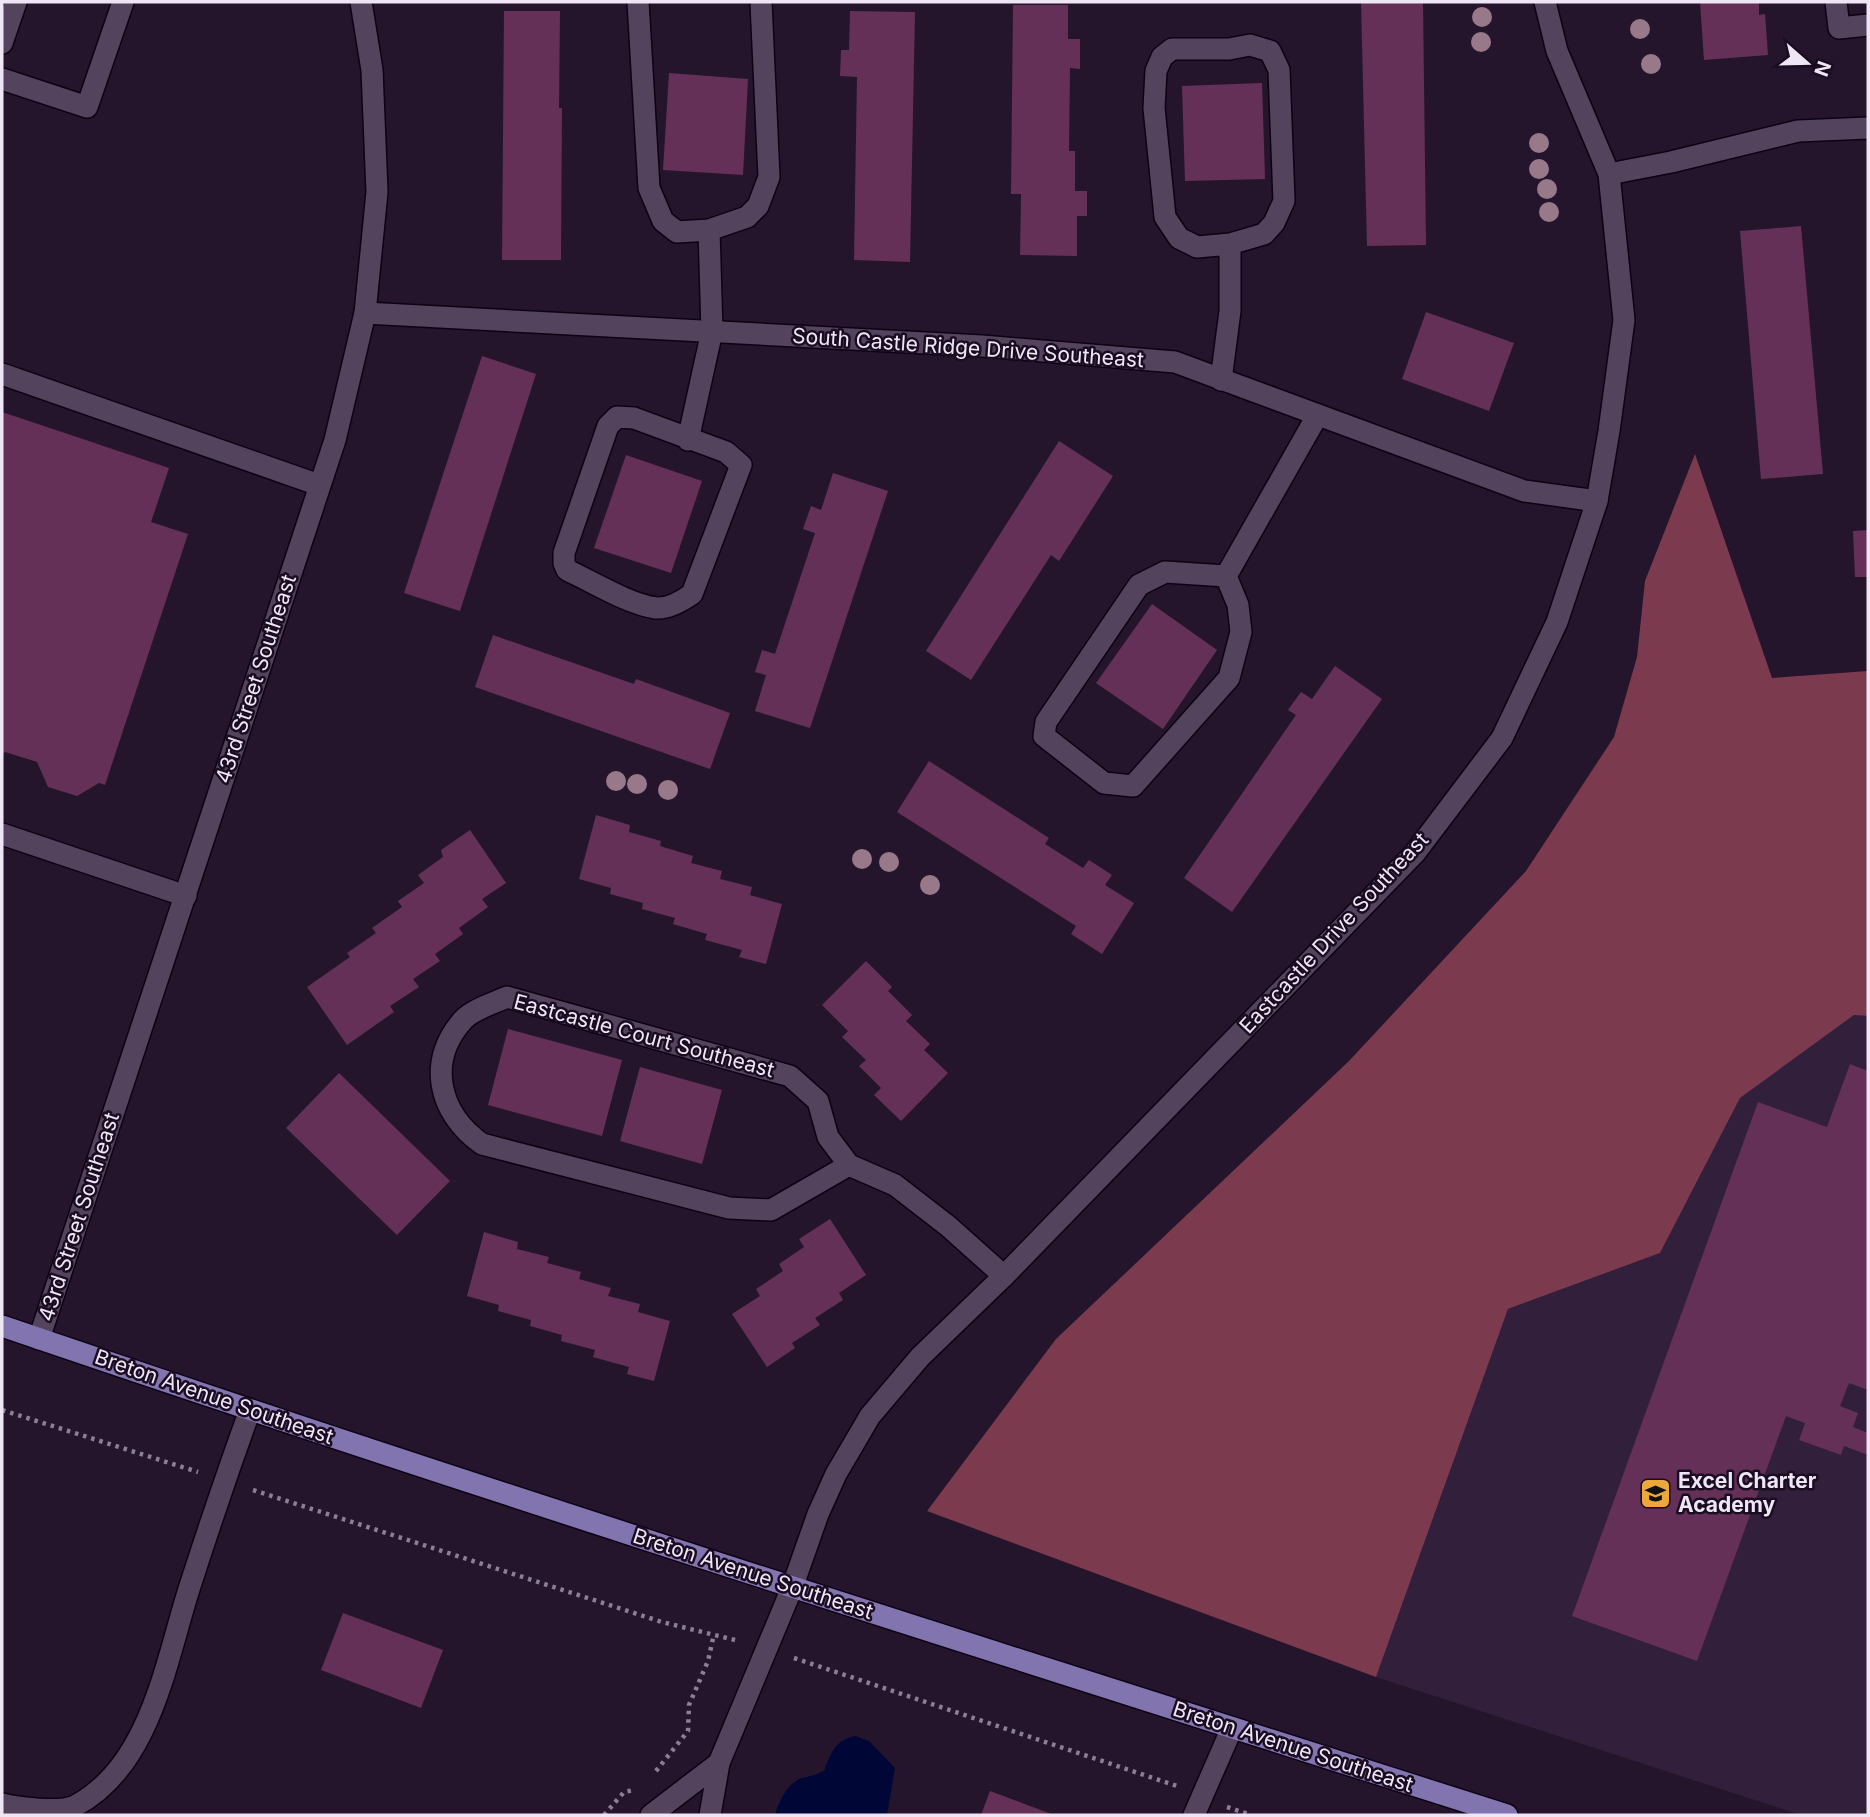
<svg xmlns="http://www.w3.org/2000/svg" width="1870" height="1817" font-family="Inter,sans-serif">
	<rect width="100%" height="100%" fill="#24152c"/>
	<!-- built -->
	<polygon fill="#311f3b" points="1854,1015 1868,1016 1868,1815 1801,1815 1376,1677 1508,1309 1660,1253 1740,1098"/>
	<!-- forest -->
	<polygon fill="#7c3a4f" points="1695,454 1772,678 1868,671 1868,1016 1854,1015 1740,1098 1660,1253 1508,1309 1376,1677 927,1511 1056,1339 1349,1061 1526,871 1614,737 1637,657 1645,581"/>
	<!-- water -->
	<path fill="#000636" d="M 855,1736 L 869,1741 L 895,1768 L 887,1815 L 775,1815 C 779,1802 787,1783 802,1778 C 810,1776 816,1775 824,1771 C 831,1753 834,1741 855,1736 Z"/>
	<!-- building -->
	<g fill="#653058">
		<polygon points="1361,2 1423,2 1426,245 1367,246"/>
		<polygon points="1700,2 1759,2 1759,15 1765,14 1768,55 1704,60"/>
		<polygon points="1013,5 1068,5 1068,39 1080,39 1080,69 1070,68 1069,151 1075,151 1075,191 1087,191 1087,216 1077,216 1077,256 1020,255 1021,194 1011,194"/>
		<polygon points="504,11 560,11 559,108 562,108 561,260 502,260"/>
		<polygon points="850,11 915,12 910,262 854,260 857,77 840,76 841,50 849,50"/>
		<polygon points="669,73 748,79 743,175 663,170"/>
		<polygon points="1262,83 1265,179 1185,181 1182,86"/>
		<polygon points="1801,226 1823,474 1761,479 1740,231"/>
		<polygon points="1426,312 1514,343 1489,411 1402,379"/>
		<polygon points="482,356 536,374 460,611 404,593"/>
		<polygon points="2,412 169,468 151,522 188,534 105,785 99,783 77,796 48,787 37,762 5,752 2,754"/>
		<polygon points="1059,441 1113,476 1059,561 1051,555 971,680 926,651"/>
		<polygon points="626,455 702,481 671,573 594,548"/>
		<polygon points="833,473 888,491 810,728 755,711 766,675 755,672 762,650 775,654 815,533 803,529 811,506 821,510"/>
		<polygon points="1868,530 1868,577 1855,577 1853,531"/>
		<polygon points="1152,604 1217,650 1163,729 1096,683"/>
		<polygon points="493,635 634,684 636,679 730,713 710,769 475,687"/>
		<polygon points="1335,666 1382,699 1232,912 1184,878 1296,715 1288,710 1301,692 1312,699"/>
		<polygon points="929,761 1049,838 1045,844 1083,868 1089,860 1112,875 1105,885 1134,903 1102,954 1071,934 1076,926 897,812"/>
		<polygon points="596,815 630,825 629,832 661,841 660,846 693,856 691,863 722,871 720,879 752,887 750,895 782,904 766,964 739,957 742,950 705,940 707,934 673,924 675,918 642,909 643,903 610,894 611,888 579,879"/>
		<polygon points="470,830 506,883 482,899 488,907 459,928 463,934 435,954 440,961 413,979 419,987 390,1006 394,1012 347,1045 307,987 350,957 347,953 376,933 372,928 402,907 398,901 424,883 418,875 443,857 441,850"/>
		<polygon points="866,961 892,987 888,991 912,1015 906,1021 930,1044 924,1050 948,1073 901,1121 874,1095 881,1088 859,1066 866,1060 842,1037 848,1031 822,1005"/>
		<polygon points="508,1029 622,1060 602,1136 488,1105"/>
		<polygon points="1850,1064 1868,1071 1868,1390 1849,1383 1840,1406 1858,1413 1853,1427 1868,1433 1868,1455 1844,1446 1841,1455 1799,1440 1805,1423 1786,1416 1697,1661 1572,1616 1758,1102 1827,1127"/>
		<polygon points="640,1067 722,1090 702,1164 620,1141"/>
		<polygon points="339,1073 450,1181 397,1235 286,1128"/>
		<polygon points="830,1219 866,1275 839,1293 843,1300 815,1318 820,1325 792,1343 795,1348 767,1367 732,1314 760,1296 756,1289 783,1271 779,1264 804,1247 799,1239"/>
		<polygon points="484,1232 518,1242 517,1249 549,1257 547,1263 581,1272 579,1279 611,1288 608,1296 640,1304 638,1312 670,1321 654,1381 627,1374 629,1367 593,1357 595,1350 561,1341 562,1335 530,1326 531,1320 498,1311 499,1305 467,1296"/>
		<polygon points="343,1613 443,1650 421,1708 321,1670"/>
		<polygon points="990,1791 1054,1815 981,1815"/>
	</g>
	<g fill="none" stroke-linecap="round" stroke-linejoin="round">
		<defs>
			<g id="minor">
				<polyline points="638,2 649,188 663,221 677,232 709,230 747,217 758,206 769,177 761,2"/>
				<polyline points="1836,2 1839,28 1868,25"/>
				<polyline points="2,43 16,2"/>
				<polyline points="2,79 87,107 123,2"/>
				<polyline points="1609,174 1671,162 1798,131 1868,128"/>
				<polyline points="365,313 982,346 1175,362 1524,491 1597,501"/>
				<polyline points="2,374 319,485"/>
				<polyline points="1221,380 1230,311 1230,244 1264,234 1274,223 1284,201 1279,70 1270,51 1250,45 1229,49 1172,49 1162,57 1156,71 1154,108 1165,217 1179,238 1197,247 1230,244"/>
				<path d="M 617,417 L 634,418 L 726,452 L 741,465 L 692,594 C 682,601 669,609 656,608 C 628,604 593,582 567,570 L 564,563 L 564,553 L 608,426 Z"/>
				<polyline points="688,440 712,331 709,230"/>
				<polyline points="1226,576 1165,572 1139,585 1046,722 1044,736 1104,783 1133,786 1229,678 1241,632 1238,605 1226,576 1317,416"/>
				<polyline points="2,834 186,896"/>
				<path d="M 849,1165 L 771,1210 L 729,1208 L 482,1144 C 438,1113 426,1060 464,1019 C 474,1009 494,1003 507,997 L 790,1076 L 818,1101 L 828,1137 L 849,1165 L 895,1185 L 948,1226 L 1004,1276"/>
				<polyline points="39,1339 335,440 365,313 377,192 372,70 361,2"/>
				<path d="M 2,1804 C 18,1808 60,1813 75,1806 C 151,1766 166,1660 190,1586 C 209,1527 229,1468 250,1410"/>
				<polyline points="651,1815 719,1763"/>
				<polyline points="710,1815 719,1763 792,1588 818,1514 836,1474 870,1416 920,1357 1004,1276 1415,853 1502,738 1557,622 1597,501 1609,431 1624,320 1609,174 1557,51 1545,2"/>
				<polyline points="1194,1815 1232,1728"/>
			</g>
			<path id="major" d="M 2,1326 C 501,1496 1004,1655 1507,1815"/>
		</defs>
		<!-- minor casing -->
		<use href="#minor" stroke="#0d0214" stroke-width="24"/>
		<!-- major casing -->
		<use href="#major" stroke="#0d0214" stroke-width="24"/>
		<!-- path -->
		<g stroke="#8b7f92" stroke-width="4.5" stroke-dasharray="3.5 5" stroke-linecap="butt">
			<polyline points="2,1410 198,1472"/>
			<polyline points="253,1490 662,1622 739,1641"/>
			<polyline points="794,1658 1177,1786"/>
			<polyline points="656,1771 688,1731 689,1705 708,1661 714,1634"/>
			<polyline points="1227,1807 1251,1815"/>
			<polyline points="604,1815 624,1792 634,1790"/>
		</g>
		<!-- minor -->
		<use href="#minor" stroke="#53435c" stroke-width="21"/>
		<!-- major -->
		<use href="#major" stroke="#8174af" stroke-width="21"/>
	</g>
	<!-- trees -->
	<g fill="#98798a">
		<circle cx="1482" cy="17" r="10"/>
		<circle cx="1640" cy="29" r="10"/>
		<circle cx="1481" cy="42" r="10"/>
		<circle cx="1651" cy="64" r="10"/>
		<circle cx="1539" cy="143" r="10"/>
		<circle cx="1539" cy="169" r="10"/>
		<circle cx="1547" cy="189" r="10"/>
		<circle cx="1549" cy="212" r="10"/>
		<circle cx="616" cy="781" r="10"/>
		<circle cx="637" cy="784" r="10"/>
		<circle cx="668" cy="790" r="10"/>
		<circle cx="862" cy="859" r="10"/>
		<circle cx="889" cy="862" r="10"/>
		<circle cx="930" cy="885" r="10"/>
	</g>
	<!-- icons -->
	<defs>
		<symbol id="school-square" viewBox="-11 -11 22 22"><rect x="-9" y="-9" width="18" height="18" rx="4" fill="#eca93b" stroke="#1a0c22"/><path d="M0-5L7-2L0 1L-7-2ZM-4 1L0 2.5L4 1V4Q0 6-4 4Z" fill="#111"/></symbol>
	</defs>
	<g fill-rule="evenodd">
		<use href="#school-square" x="1638" y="1476" width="35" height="35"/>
	</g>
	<g text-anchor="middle" stroke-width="5" stroke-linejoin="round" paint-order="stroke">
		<!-- street labels -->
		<g font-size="21" fill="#efe6f5" stroke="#1a0c22">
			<text transform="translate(968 348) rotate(4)" y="7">South Castle Ridge Drive Southeast</text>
			<text transform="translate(256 679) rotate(-72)" y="7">43rd Street Southeast</text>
			<text transform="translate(1334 933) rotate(-47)" y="7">Eastcastle Drive Southeast</text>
			<text transform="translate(644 1036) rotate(15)" y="7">Eastcastle Court Southeast</text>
			<text transform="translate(79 1217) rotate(-72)" y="7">43rd Street Southeast</text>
			<text transform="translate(214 1397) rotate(19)" y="7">Breton Avenue Southeast</text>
			<text transform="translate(753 1574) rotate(18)" y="7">Breton Avenue Southeast</text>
			<text transform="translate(1293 1747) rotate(18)" y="7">Breton Avenue Southeast</text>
		</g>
		<!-- poi labels -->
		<g font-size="21" font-weight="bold" fill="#efe6f5" stroke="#1a0c22" text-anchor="start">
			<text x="1678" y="1488">Excel Charter<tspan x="1678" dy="24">Academy</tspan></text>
		</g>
	</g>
	<!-- border -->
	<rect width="1870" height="1817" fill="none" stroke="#efe6f5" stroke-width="7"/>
	<!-- north arrow -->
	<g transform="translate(1807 63) rotate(110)" stroke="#1a0c22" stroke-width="5" paint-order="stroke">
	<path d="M0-5L12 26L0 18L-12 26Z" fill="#efe6f5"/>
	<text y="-10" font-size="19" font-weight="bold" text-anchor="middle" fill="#efe6f5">N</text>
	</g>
</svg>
